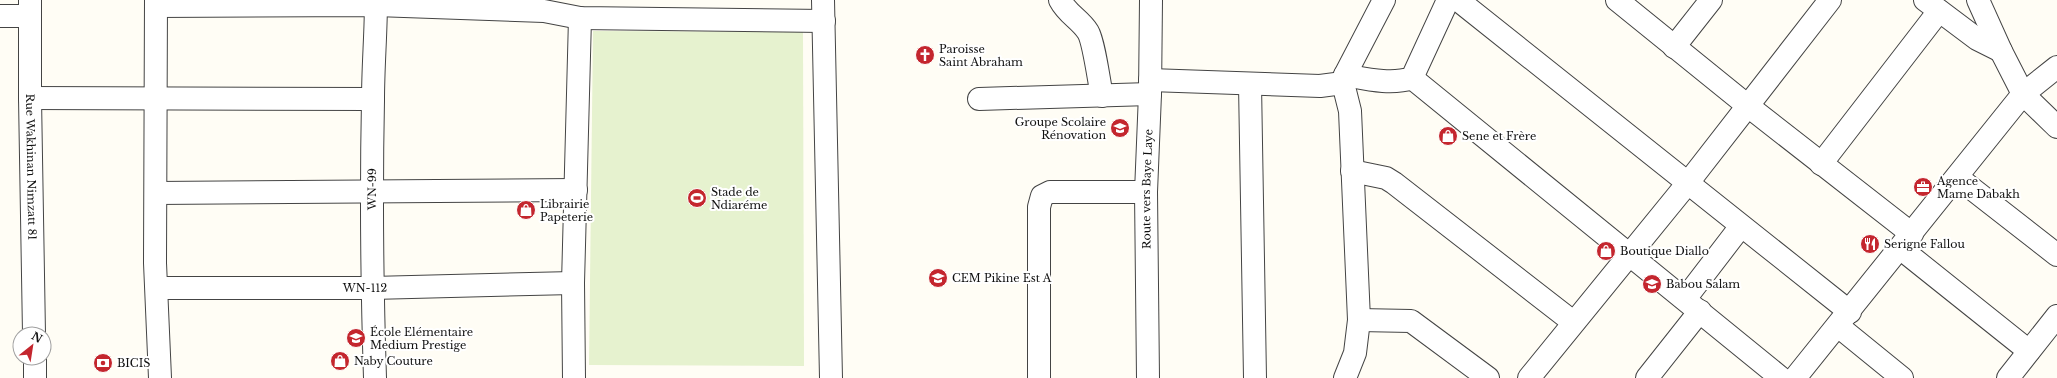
<svg xmlns="http://www.w3.org/2000/svg" width="2057" height="378" font-family="'Libre Baskerville',serif">
	<rect width="100%" height="100%" fill="#fffdf5"/>
	<!-- pitch -->
	<polygon fill="#e6f2cf" points="593,31 803,32 804,366 589,365"/>
	<g fill="none" stroke-linecap="round" stroke-linejoin="round">
		<defs>
			<g id="minor">
				<path id="s1" d="M 30,0 L 30,98 L 34,334"/>
				<polyline points="156,0 155,263 160,378"/>
				<polyline points="823,0 831,378"/>
				<path d="M 1060,0 C 1068,15 1080,19 1088,32 C 1094,42 1099,82 1102,96"/>
				<polyline points="1458,0 1850,312"/>
				<polyline points="1617,0 1748,106 1912,234"/>
				<polyline points="1925,0 1977,39 2001,51"/>
				<polyline points="1978,0 2001,51 2023,94 2057,127"/>
				<polyline points="156,6 376,5 544,11 580,18 824,21"/>
				<polyline points="0,16 30,16"/>
				<polyline points="1674,47 1711,0"/>
				<path d="M 1345,75 C 1367,79 1391,85 1412,78 L 1448,0"/>
				<polyline points="1412,78 1781,378"/>
				<polyline points="1150,80 1320,86 1343,83"/>
				<polyline points="1250,84 1255,378"/>
				<polyline points="30,98 373,99"/>
				<polyline points="979,99 1150,94"/>
				<polyline points="1821,164 1939,11"/>
				<polyline points="1352,171 1386,178 1394,183 1573,322"/>
				<polyline points="1957,177 2057,255"/>
				<polyline points="156,193 576,190"/>
				<polyline points="1900,248 2029,351"/>
				<path id="s2" d="M 157,288 L 372,288 L 573,283"/>
				<polyline points="1685,299 1741,226"/>
				<polyline points="1359,320 1411,321 1488,378"/>
				<polyline points="1838,326 1902,378"/>
				<polyline points="35,358 35,378"/>
				<path id="s3" d="M 375,378 C 372,285 371,193 373,100 C 373,66 376,33 376,0"/>
				<polyline points="574,378 573,283 580,18"/>
				<polyline points="1039,378 1039,207 1042,196 1050,192 1146,192"/>
				<path id="s4" d="M 1148,378 L 1146,192 L 1150,94 L 1151,0"/>
				<polyline points="1345,378 1355,353 1359,320 1350,111 1343,83 1345,75 1384,0"/>
				<polyline points="1529,378 1687,184 1830,0"/>
				<polyline points="1647,378 1700,311"/>
				<polyline points="1795,378 2023,94 2057,67"/>
				<polyline points="2008,378 2057,316"/>
			</g>
		</defs>
		<!-- minor casing -->
		<use href="#minor" stroke="#444" stroke-width="24"/>
		<!-- minor -->
		<use href="#minor" stroke="#fff" stroke-width="22"/>
	</g>
	<!-- icons -->
	<defs>
		<symbol id="church-disc" viewBox="-11 -11 22 22"><circle r="9.5" fill="#c4262e" stroke="#fff"/><path d="M-1.2-6h2.4v3.5h3.3v2.4h-3.3V6h-2.4V-.1h-3.3v-2.4h3.3Z" fill="#fff"/></symbol>
		<symbol id="school-disc" viewBox="-11 -11 22 22"><circle r="9.5" fill="#c4262e" stroke="#fff"/><path d="M0-5L7-2L0 1L-7-2ZM-4 1L0 2.5L4 1V4Q0 6-4 4Z" fill="#fff"/></symbol>
		<symbol id="shop-disc" viewBox="-11 -11 22 22"><circle r="9.5" fill="#c4262e" stroke="#fff"/><path d="M-5-2.5h2.3a2.7 3.5 0 0 1 5.4 0H5L5.5 6h-11ZM-1.5-2.5h3a1.5 2.3 0 0 0-3 0Z" fill="#fff"/></symbol>
		<symbol id="office-disc" viewBox="-11 -11 22 22"><circle r="9.5" fill="#c4262e" stroke="#fff"/><path d="M-6-3h4V-5.5h4V-3h4V5H-6ZM-1-4.5V-3h2v-1.5ZM-6 0V1H6V0Z" fill="#fff"/></symbol>
		<symbol id="stadium-disc" viewBox="-11 -11 22 22"><circle r="9.5" fill="#c4262e" stroke="#fff"/><path d="M0-5a6.5 5 0 1 0 0 10a6.5 5 0 1 0 0-10ZM-3.5-1.8h7v3.6h-7Z" fill="#fff"/></symbol>
		<symbol id="restaurant-disc" viewBox="-11 -11 22 22"><circle r="9.5" fill="#c4262e" stroke="#fff"/><path d="M-5-6h1v4h1v-4h1v4h1v-4h1v5L-1.5 .5V6h-2V.5L-5-1ZM5-6V6H3V1.5H1.5Q1.5-4 5-6Z" fill="#fff"/></symbol>
		<symbol id="bank-disc" viewBox="-11 -11 22 22"><circle r="9.5" fill="#c4262e" stroke="#fff"/><path d="M-6-4H6V4H-6ZM0-2.3a2.3 2.3 0 1 0 0 4.6a2.3 2.3 0 1 0 0-4.6Z" fill="#fff"/></symbol>
	</defs>
	<g fill-rule="evenodd">
		<use href="#church-disc" x="914" y="44" width="22" height="22"/>
		<use href="#school-disc" x="1109" y="117" width="22" height="22"/>
		<use href="#shop-disc" x="1437" y="125" width="22" height="22"/>
		<use href="#office-disc" x="1912" y="176" width="22" height="22"/>
		<use href="#stadium-disc" x="686" y="187" width="22" height="22"/>
		<use href="#shop-disc" x="515" y="199" width="22" height="22"/>
		<use href="#restaurant-disc" x="1859" y="233" width="22" height="22"/>
		<use href="#shop-disc" x="1595" y="240" width="22" height="22"/>
		<use href="#school-disc" x="927" y="267" width="22" height="22"/>
		<use href="#school-disc" x="1641" y="273" width="22" height="22"/>
		<use href="#school-disc" x="345" y="327" width="22" height="22"/>
		<use href="#shop-disc" x="329" y="350" width="22" height="22"/>
		<use href="#bank-disc" x="92" y="352" width="22" height="22"/>
	</g>
	<g text-anchor="middle" stroke-width="4" stroke-linejoin="round" paint-order="stroke">
		<!-- poi labels -->
		<g font-size="11" fill="#111" stroke="#fff" text-anchor="start">
			<text x="939" y="53">Paroisse<tspan x="939" dy="13">Saint Abraham</tspan></text>
			<text x="1106" y="126" text-anchor="end">Groupe Scolaire<tspan x="1106" dy="13">Rénovation</tspan></text>
			<text x="1462" y="140">Sene et Frère</text>
			<text x="1937" y="185">Agence<tspan x="1937" dy="13">Mame Dabakh</tspan></text>
			<text x="711" y="196">Stade de<tspan x="711" dy="13">Ndiaréme</tspan></text>
			<text x="540" y="208">Librairie<tspan x="540" dy="13">Papeterie</tspan></text>
			<text x="1884" y="248">Serigne Fallou</text>
			<text x="1620" y="255">Boutique Diallo</text>
			<text x="952" y="282">CEM Pikine Est A</text>
			<text x="1666" y="288">Babou Salam</text>
			<text x="370" y="336">École Elémentaire<tspan x="370" dy="13">Medium Prestige</tspan></text>
			<text x="354" y="365">Naby Couture</text>
			<text x="117" y="367">BICIS</text>
		</g>
		<!-- street labels -->
		<g font-size="11" fill="#111" stroke="#fff">
			<text dy="4" stroke="none"><textPath href="#s1" startOffset="167">Rue Wakhinan Nimzatt 81</textPath></text>
			<text dy="4" stroke="none"><textPath href="#s3" startOffset="189">WN-99</textPath></text>
			<text dy="4" stroke="none"><textPath href="#s4" startOffset="189">Route vers Baye Laye</textPath></text>
			<text dy="4" stroke="none"><textPath href="#s2" startOffset="208">WN-112</textPath></text>
		</g>
	</g>
	<!-- north arrow -->
	<g transform="translate(32 346) rotate(30)"><circle r="19" fill="#ffffff" stroke="#a0a0a0"/>
	<path d="M0-3L7 15L0 10L-7 15Z" fill="#c4262e"/>
	<text y="-6" font-size="11" font-weight="bold" text-anchor="middle" fill="#111111">N</text>
	</g>
</svg>
